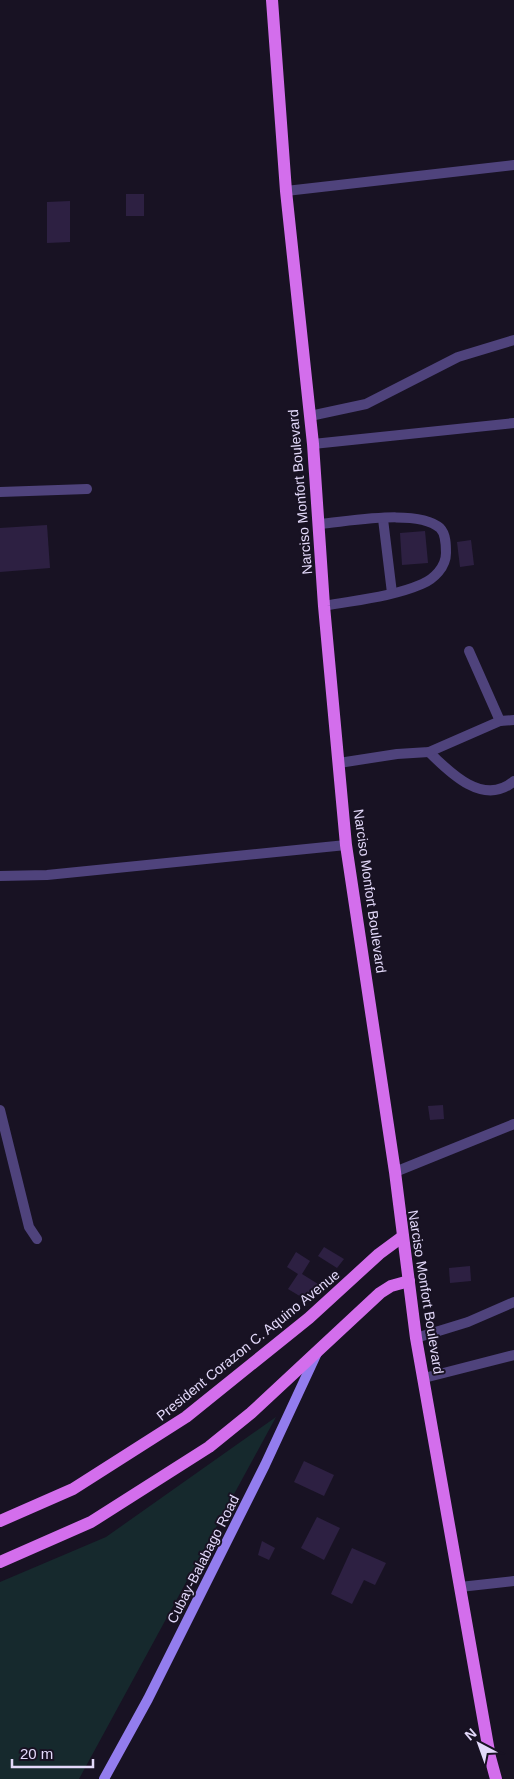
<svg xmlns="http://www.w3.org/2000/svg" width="514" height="1779" font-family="Arial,sans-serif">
	<rect width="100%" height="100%" fill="#181223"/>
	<!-- green -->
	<polygon fill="#16292d" points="276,1417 79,1779 0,1779 0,1582 106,1537"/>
	<!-- building -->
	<g fill="#2d2042">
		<rect x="126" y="194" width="18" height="22"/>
		<polygon points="70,201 70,242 47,243 47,202"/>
		<polygon points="47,525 50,568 0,572 0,528"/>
		<polygon points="425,531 428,563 402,565 400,533"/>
		<polygon points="471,540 474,565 460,567 457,542"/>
		<polygon points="443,1105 444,1119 430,1120 428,1106"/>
		<polygon points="324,1247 344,1259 337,1268 318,1256"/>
		<polygon points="296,1252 310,1261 302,1274 318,1284 308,1301 288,1289 298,1274 287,1267"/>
		<polygon points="470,1266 471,1281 450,1283 449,1268"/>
		<polygon points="304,1461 334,1475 324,1496 294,1482"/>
		<polygon points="317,1517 340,1528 324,1560 301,1548"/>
		<polygon points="262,1541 275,1548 269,1560 258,1555"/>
		<polygon points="352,1548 386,1563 375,1585 364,1580 352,1604 331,1594"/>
	</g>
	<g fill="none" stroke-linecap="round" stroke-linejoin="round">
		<!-- lane -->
		<g stroke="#4f437c" stroke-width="10">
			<polyline points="286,191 514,165"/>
			<polyline points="310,416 366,404 458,357 514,340"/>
			<polyline points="313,444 514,423"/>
			<polyline points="383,519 392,593"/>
			<path d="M 319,524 C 347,522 418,508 440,528 C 446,534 446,545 446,553 C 446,567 434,579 422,584 C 392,597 356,600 324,606"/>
			<polyline points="469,651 500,721"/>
			<path d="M 429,752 C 450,773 484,807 514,781"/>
			<polyline points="339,763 397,754 429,752 500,721 514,720"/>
			<polyline points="395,1172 514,1124"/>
			<polyline points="416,1338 468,1322 514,1302"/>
			<polyline points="424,1378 514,1355"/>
			<polyline points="460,1587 514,1581"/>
		</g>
		<!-- street -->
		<g stroke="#4f437c" stroke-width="10">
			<polyline points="0,492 87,489"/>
			<polyline points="0,876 47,875 346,845"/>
			<polyline points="0,1110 29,1227 37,1239"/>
		</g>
		<!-- secondary -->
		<polyline stroke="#937dee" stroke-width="10" points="104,1779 148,1699 265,1465 317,1353"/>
		<!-- primary -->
		<g stroke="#d36eec" stroke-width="12">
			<polyline points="272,0 286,191 313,444 324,606 346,845 395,1172 416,1338 490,1757 496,1779"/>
			<polyline points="0,1521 73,1489 186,1417 309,1318 379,1254 402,1237"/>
			<polyline points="0,1562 91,1522 209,1447 251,1413 380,1293 391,1286 409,1281"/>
		</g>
	</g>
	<g text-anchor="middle" stroke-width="4" stroke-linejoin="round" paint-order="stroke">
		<!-- street labels -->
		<g font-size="14" fill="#e3d9fa" stroke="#181223">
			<text transform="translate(300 492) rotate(-95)" y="5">Narciso Monfort Boulevard</text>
			<text transform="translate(370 891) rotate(82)" y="5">Narciso Monfort Boulevard</text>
			<text transform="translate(426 1292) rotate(81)" y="5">Narciso Monfort Boulevard</text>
			<text transform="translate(248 1345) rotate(-39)" y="5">President Corazon C. Aquino Avenue</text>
			<text transform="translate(203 1559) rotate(-63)" y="5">Cubay-Balabago Road</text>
		</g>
	</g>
	<!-- north arrow -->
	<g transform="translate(479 1744) rotate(319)" stroke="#181223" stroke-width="4" paint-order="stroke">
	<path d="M0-4L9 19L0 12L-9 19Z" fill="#e3d9fa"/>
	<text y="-8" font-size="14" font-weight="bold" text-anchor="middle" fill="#e3d9fa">N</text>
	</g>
	<!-- scale -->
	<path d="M12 1759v8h81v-8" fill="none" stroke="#e3d9fa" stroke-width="2.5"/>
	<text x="20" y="1759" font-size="15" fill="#e3d9fa" stroke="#181223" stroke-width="4" paint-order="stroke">20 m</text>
</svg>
